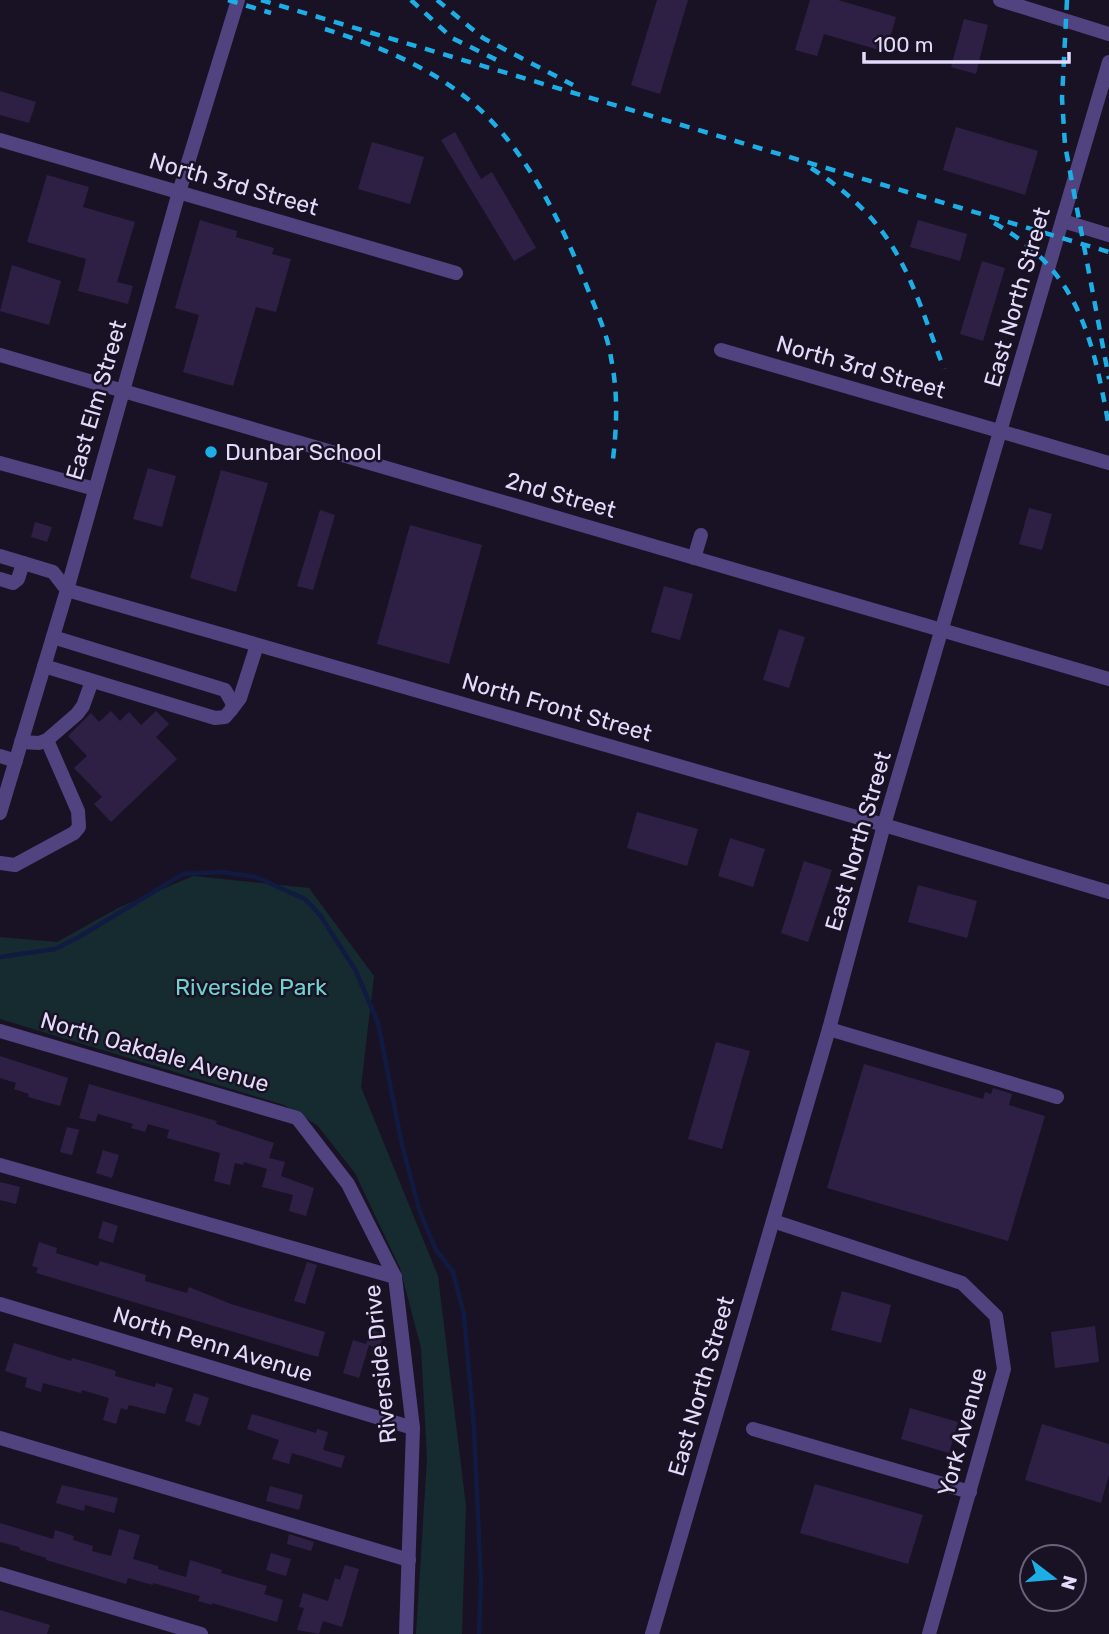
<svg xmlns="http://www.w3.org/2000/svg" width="1109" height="1634" font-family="Rubik,sans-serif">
	<rect width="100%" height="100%" fill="#191225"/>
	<!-- green -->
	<polygon fill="#162b2f" points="193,876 309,888 374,976 361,1087 438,1276 466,1506 462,1634 416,1634 427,1459 421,1348 400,1268 355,1173 317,1125 284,1105 0,1019 0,937 57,942 118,908"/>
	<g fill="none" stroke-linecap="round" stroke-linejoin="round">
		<!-- stream -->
		<polyline stroke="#111a40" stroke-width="4.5" points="0,957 55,949 79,937 183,874 222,872 256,877 305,899 320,915 356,971 378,1023 402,1145 420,1212 436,1250 453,1272 464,1315 474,1428 481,1582 479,1634"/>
	</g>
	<!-- building -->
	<g fill="#2e2044">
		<polygon points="657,0 688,0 660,94 631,85"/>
		<polygon points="810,0 838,0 896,17 886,52 824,34 817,56 795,50"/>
		<polygon points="964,19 988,25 976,74 951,67"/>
		<polygon points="0,91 36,102 29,123 0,115"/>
		<polygon points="956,127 1038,151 1025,195 943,170"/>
		<polygon points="455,132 481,179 492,172 536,248 514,261 441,140"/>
		<polygon points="372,142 424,157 410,204 358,189"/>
		<polygon points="47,175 89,187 83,207 135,222 117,282 133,286 128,304 78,291 86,259 27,242"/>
		<polygon points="200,220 237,231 236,237 274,248 272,254 291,259 276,312 256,307 233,386 183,372 199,315 175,308"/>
		<polygon points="918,220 967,234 960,261 910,247"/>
		<polygon points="982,261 1005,268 983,341 960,334"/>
		<polygon points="12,265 61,281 49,325 0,311"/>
		<polygon points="148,468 176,476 162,527 133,519"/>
		<polygon points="221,470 268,483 236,592 190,578"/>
		<polygon points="1029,508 1052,514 1042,550 1019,544"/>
		<polygon points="320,510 335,515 313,590 297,586"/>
		<polygon points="35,522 52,527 47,542 31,537"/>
		<polygon points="410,525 482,545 449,664 377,644"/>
		<polygon points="664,586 693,594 680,640 651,632"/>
		<polygon points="779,629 805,637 789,688 763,680"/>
		<polygon points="111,711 120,721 129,712 141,725 156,711 169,724 156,737 177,759 111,822 94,804 102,797 74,768 87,756 68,736 91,713 99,722"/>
		<polygon points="637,812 698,829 687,866 627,848"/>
		<polygon points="730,838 765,849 753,887 718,876"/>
		<polygon points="804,861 832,870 808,942 781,933"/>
		<polygon points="918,885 977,901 967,938 908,922"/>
		<polygon points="716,1042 750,1051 722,1149 688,1139"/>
		<polygon points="0,1056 68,1078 60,1106 28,1097 29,1094 14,1089 16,1083 0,1078"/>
		<polygon points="864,1064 983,1099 985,1092 991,1094 993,1088 1012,1094 1009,1105 1045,1116 1008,1241 827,1188"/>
		<polygon points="89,1084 217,1121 216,1124 274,1143 269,1158 285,1162 281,1176 314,1188 306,1216 289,1211 293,1195 262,1187 267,1169 244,1162 243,1165 235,1163 230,1185 214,1181 220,1153 167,1138 169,1130 148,1124 145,1132 131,1128 133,1124 98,1114 95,1122 79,1118"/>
		<polygon points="67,1127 79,1130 72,1155 60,1152"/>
		<polygon points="103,1150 119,1155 112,1178 96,1173"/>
		<polygon points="0,1182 20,1187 16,1204 0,1200"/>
		<polygon points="103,1221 118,1226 113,1243 98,1238"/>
		<polygon points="39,1242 57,1248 56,1253 98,1266 100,1261 146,1275 145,1281 187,1293 189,1287 231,1304 325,1332 318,1357 36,1273 38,1268 32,1266"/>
		<polygon points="307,1262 317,1265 305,1304 294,1301"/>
		<polygon points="842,1291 891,1305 881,1343 831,1330"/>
		<polygon points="1095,1326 1099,1362 1055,1368 1051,1332"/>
		<polygon points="371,1330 384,1334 379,1349 369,1345 359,1378 343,1373 353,1340 366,1344"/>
		<polygon points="14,1343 71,1361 72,1358 90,1363 116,1371 115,1376 155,1387 156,1383 173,1388 165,1414 129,1405 127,1410 121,1408 116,1424 103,1420 109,1398 82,1390 81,1393 43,1383 41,1392 25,1387 27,1378 5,1371"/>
		<polygon points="194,1393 209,1398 200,1426 185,1421"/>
		<polygon points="910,1408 958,1422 949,1453 901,1439"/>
		<polygon points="252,1414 316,1433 317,1429 328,1432 323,1450 345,1456 341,1468 292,1453 289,1464 272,1459 279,1440 247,1429"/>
		<polygon points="1042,1424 1109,1444 1109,1475 1101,1503 1025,1480"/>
		<polygon points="815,1484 923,1515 908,1564 800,1533"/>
		<polygon points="62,1485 118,1498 114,1513 85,1505 84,1511 56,1503"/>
		<polygon points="270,1486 303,1495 299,1510 266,1501"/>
		<polygon points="0,1523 53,1539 55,1530 74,1536 73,1540 93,1546 92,1551 111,1556 119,1529 140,1535 133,1559 158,1566 158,1569 186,1577 190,1560 222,1570 221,1573 267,1586 264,1594 283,1600 277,1622 212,1603 212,1605 198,1601 200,1596 153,1583 153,1585 128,1578 126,1584 46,1560 46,1558 20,1550 19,1547 0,1542"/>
		<polygon points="289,1534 314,1542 311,1551 287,1544"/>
		<polygon points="271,1553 291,1559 286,1576 266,1570"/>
		<polygon points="345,1565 359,1569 342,1627 323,1621 319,1634 297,1630 304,1608 299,1607 303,1593 328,1601 335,1578 340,1580"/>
		<polygon points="0,1610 50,1625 47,1634 0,1634"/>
	</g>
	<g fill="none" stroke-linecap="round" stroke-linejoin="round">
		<!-- minor -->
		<g stroke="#50437f" stroke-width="14">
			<polyline points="1000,0 1109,34"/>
			<polyline points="0,140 456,273"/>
			<polyline points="1063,221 1109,235"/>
			<polyline points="721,350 1109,463"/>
			<polyline points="0,355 1109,679"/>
			<polyline points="0,463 95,489"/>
			<polyline points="0,556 53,572 67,590 884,825 1109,892"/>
			<polyline points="694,558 701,535"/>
			<polyline points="0,579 13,583 18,579 23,563"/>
			<polyline points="44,666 215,718 225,717 231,710 233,704 225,690 53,637"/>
			<polyline points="231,710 240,698 257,645"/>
			<polyline points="21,742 39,743 47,740 77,714 83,706 92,681"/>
			<polyline points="0,756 16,761"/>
			<polyline points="0,813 67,590 179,192 238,0"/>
			<polyline points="0,863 15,865 74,833 79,827 78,811 47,740"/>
			<polyline points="829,1029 1057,1097"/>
			<polyline points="0,1031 297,1118 348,1184 395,1277 413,1428 406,1634"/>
			<polyline points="0,1165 395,1277"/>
			<polyline points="773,1221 962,1283 996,1316 1004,1369 929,1634"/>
			<polyline points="0,1304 413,1428"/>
			<polyline points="753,1429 970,1492"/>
			<polyline points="0,1438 409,1560"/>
			<polyline points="0,1574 201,1634"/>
			<polyline points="652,1634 829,1029 884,825 1109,62"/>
		</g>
		<!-- rail -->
		<g stroke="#1daee5" stroke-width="4.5" stroke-dasharray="10 9" stroke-linecap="butt">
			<polyline points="228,0 271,13"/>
			<polyline points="261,0 1109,252"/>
			<polyline points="411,0 452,38 503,63"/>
			<polyline points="437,0 483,38 573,85"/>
			<polyline points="1067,0 1062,98 1065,145 1109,379"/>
			<path d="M 325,29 C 379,46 433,68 476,106 C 531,155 565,231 591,297 C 599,317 608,337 611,358 C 618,392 617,425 613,459"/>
			<path d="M 811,168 C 899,225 909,276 944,369"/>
			<path d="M 994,223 C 1079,270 1093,339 1109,427"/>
		</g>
	</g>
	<!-- markers -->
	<circle fill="#1daee5" stroke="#191225" stroke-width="2.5" cx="211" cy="452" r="7"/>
	<g text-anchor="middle" stroke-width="5" stroke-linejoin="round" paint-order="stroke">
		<!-- street labels -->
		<g font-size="23" fill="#e4dbfb" stroke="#191225">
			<text transform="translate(234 184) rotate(16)" y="8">North 3rd Street</text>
			<text transform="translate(1017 297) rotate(-74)" y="8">East North Street</text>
			<text transform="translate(861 367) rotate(16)" y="8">North 3rd Street</text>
			<text transform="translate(96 400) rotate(-74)" y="8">East Elm Street</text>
			<text transform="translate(561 495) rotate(16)" y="8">2nd Street</text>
			<text transform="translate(557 707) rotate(16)" y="8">North Front Street</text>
			<text transform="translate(858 841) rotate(-74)" y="8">East North Street</text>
			<text transform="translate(155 1052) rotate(16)" y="8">North Oakdale Avenue</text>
			<text transform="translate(213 1344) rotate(17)" y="8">North Penn Avenue</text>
			<text transform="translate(380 1364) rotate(-96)" y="8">Riverside Drive</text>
			<text transform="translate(701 1386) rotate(-74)" y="8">East North Street</text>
			<text transform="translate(962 1432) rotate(-75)" y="8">York Avenue</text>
		</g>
		<!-- poi labels -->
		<g font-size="23" fill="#e4dbfb" stroke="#191225" text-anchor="start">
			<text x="225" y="460">Dunbar School</text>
		</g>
		<!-- park labels -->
		<g font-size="23" fill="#6fd3cc" stroke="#191225">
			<text x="251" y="995">Riverside Park</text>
		</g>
	</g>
	<!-- north arrow -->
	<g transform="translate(1053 1578) rotate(106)"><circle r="33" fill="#191225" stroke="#6a627b" stroke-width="2"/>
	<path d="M0-5L12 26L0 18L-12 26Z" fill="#1daee5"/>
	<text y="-10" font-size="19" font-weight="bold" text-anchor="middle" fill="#e4dbfb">N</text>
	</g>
	<!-- scale -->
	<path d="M864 52v10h205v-10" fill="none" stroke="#e4dbfb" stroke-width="3.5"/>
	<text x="874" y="52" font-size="21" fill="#e4dbfb" stroke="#191225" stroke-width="5" paint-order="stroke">100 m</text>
</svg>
